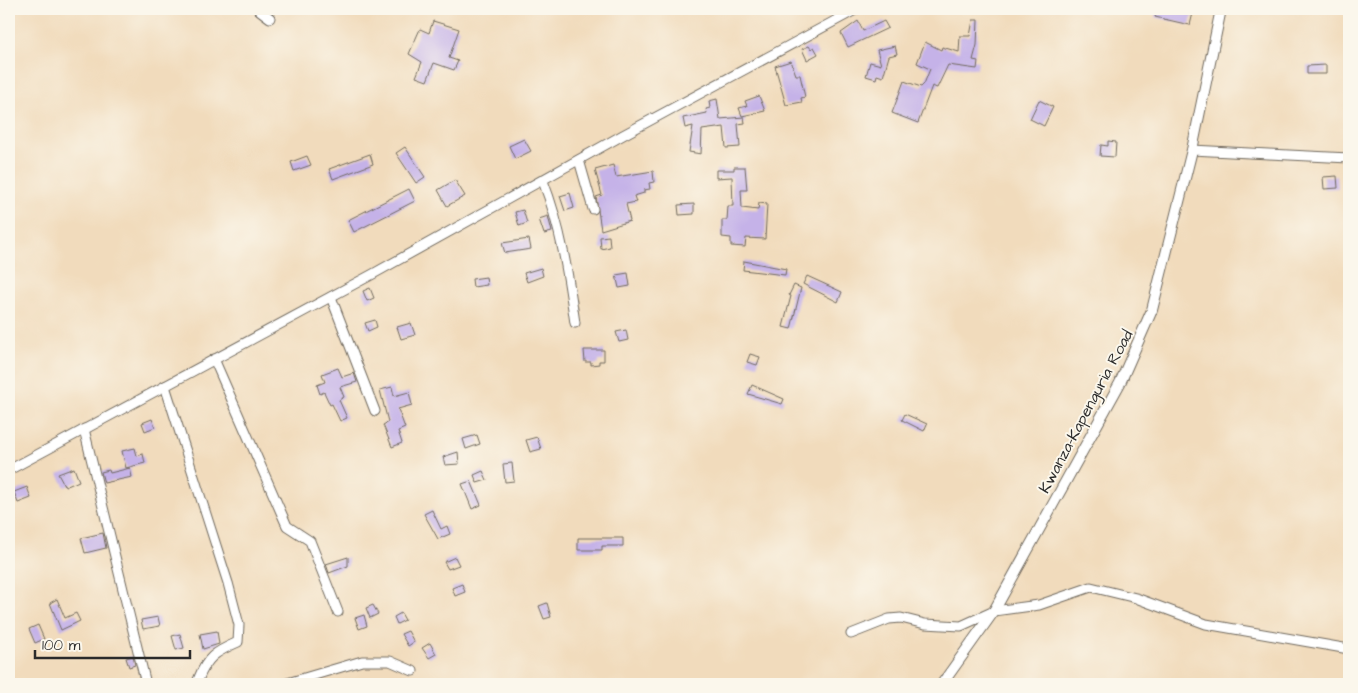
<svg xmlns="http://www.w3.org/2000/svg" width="1358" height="693" font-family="'Architects Daughter',sans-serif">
	<rect width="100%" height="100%" fill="#fbf7ec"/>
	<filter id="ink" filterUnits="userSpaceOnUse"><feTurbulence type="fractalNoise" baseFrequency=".02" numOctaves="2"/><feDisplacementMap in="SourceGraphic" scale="10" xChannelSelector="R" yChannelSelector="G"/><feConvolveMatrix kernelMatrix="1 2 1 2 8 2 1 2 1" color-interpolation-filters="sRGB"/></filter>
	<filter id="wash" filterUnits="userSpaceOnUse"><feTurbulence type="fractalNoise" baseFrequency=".0096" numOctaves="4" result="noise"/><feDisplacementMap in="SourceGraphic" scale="20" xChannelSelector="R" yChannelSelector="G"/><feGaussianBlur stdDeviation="1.12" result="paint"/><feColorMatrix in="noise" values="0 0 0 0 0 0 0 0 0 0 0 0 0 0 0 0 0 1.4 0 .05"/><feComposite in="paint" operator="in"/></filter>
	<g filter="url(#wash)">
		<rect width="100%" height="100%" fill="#f1dbbc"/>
		<g id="blocks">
			<!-- building -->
			<g fill="#c5b2e8">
				<polygon points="1157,9 1194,9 1190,25 1155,17"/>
				<polygon points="973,20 978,20 977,45 973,60 978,61 977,69 948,65 937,88 932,86 918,123 892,113 904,81 921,87 924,84 930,69 917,63 925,42 941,50 942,47 959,52 960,36 970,36"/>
				<polygon points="433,21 459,29 449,58 458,61 454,70 434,63 427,81 416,77 422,62 409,54 420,29 429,33"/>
				<polygon points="858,21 863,31 884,21 888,28 848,47 841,33"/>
				<polygon points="809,46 811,49 814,47 818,54 807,60 802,49"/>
				<polygon points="895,46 897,54 889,56 883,77 877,75 876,79 866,76 870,62 881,65 877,50"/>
				<polygon points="791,61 796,75 800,75 805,97 801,98 802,102 786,105 775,66"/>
				<polygon points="1326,65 1326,74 1307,74 1307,66"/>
				<polygon points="759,96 765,111 742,116 739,108 747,106 745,101"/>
				<polygon points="717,99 720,119 744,117 745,123 738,124 740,147 726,148 724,127 702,130 701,154 689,152 693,126 685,128 683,118 707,113 706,109 710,108 709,101"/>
				<polygon points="1039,100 1053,107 1044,126 1030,119"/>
				<polygon points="524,139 531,151 515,159 509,146"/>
				<polygon points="1108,141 1116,142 1115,157 1100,156 1101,145 1108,146"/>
				<polygon points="405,147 425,177 416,183 396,153"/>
				<polygon points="370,154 373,164 333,179 329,169"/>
				<polygon points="307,156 311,165 294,171 291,162"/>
				<polygon points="613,165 616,177 653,171 654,182 649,183 650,189 644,190 644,193 634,196 636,202 626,204 630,221 601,230 596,197 602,195 595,170"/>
				<polygon points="734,167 745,167 747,190 741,190 742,208 758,210 759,203 767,204 765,239 746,238 745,247 731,246 731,238 722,237 722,220 727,220 728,206 733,206 732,177 716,178 716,170 734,170"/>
				<polygon points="1337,176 1338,188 1324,189 1323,177"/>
				<polygon points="455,180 465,196 447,206 438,190"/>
				<polygon points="409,189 415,201 354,232 348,220"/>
				<polygon points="570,193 574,208 565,211 560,196"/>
				<polygon points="694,204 694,214 679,215 678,205"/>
				<polygon points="523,210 527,223 519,226 515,212"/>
				<polygon points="548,216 552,232 544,234 539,219"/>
				<polygon points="609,236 610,247 601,249 600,237"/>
				<polygon points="529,239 531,249 505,253 502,243"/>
				<polygon points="744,261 786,269 785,275 743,270"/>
				<polygon points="541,268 543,276 527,282 524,273"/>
				<polygon points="628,273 630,286 619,288 616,275"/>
				<polygon points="807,276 842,292 838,302 803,284"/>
				<polygon points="486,277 487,285 473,287 472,279"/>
				<polygon points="794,285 801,288 791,329 783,327 791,296 789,295"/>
				<polygon points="370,288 374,298 367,301 363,291"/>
				<polygon points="375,320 377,327 368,331 365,323"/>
				<polygon points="411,323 415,335 401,339 397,327"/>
				<polygon points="626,330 628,340 619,342 616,332"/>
				<polygon points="584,350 604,350 604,361 599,361 599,364 591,365 591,362 585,362"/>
				<polygon points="750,354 760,357 757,365 747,362"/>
				<polygon points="338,368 342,377 354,373 357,382 340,387 344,397 339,400 347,418 340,421 332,404 330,405 324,392 320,394 317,385 325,382 322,374"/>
				<polygon points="752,385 784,399 782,404 748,394"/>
				<polygon points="392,387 394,396 409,392 412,405 398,409 405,428 398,431 402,443 392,447 383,425 388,422 380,390"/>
				<polygon points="905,414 927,424 924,431 902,420"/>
				<polygon points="152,419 155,427 145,431 142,423"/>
				<polygon points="477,435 480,444 466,449 463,439"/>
				<polygon points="537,437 541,449 530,452 526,440"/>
				<polygon points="135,448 137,456 143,454 145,463 126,468 122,451"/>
				<polygon points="458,452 459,464 445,465 443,457"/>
				<polygon points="512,463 514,481 505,482 503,464"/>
				<polygon points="74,468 79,481 65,487 58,474"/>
				<polygon points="130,468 132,477 104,483 101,472 109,470 110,473"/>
				<polygon points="483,471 487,480 477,483 474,475"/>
				<polygon points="471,481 481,505 472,509 462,484"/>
				<polygon points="27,487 31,498 18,503 14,492"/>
				<polygon points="432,510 441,529 447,526 450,534 438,539 424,514"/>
				<polygon points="103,533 106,548 85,553 81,538"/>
				<polygon points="578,538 623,538 623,546 602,546 602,550 578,550"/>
				<polygon points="348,557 348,566 329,573 326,564"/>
				<polygon points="455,557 459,565 448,569 444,562"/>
				<polygon points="462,584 465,592 455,596 452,588"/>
				<polygon points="57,599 65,618 76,613 80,621 61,630 50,603"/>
				<polygon points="547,603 551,617 544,619 539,606"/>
				<polygon points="373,605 378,614 370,618 366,608"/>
				<polygon points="401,613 405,620 397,624 394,617"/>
				<polygon points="364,615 367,626 359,629 355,618"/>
				<polygon points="158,617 160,626 143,629 141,620"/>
				<polygon points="38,625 44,639 35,643 29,629"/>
				<polygon points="217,631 219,644 203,649 200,634"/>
				<polygon points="408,631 414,642 408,646 401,634"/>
				<polygon points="180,634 184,648 176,650 172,636"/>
				<polygon points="430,643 436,654 429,658 422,648"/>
				<polygon points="133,656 135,665 129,667 126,658"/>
			</g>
		</g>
	</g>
	<g filter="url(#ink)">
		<use href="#blocks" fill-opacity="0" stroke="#70695e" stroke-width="1"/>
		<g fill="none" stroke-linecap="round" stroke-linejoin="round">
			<defs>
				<g id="minor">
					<polyline points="258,9 270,18"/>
					<polyline points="1192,150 1349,158"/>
					<polyline points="579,160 593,209"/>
					<path d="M 543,181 C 561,227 568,274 575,323"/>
					<polyline points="331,297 375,411"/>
					<polyline points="214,359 287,526 310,541 338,612"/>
					<path d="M 165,386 L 228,583 L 239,625 L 238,642 C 215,652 207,657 198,680 L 201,684"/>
					<polyline points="84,429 146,684"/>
					<polyline points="9,470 373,274 623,135 857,9"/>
					<polyline points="851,634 889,619 901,618 925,624 961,626 994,611 1039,605 1091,587 1136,598 1206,624 1349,649"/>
					<polyline points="284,684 362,661 390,661 413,671"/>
				</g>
				<polyline id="tertiary" points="942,684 994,611 1120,383 1152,310 1192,150 1221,9"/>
			</defs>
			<!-- minor casing -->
			<use href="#minor" stroke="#70695e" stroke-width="11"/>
			<!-- tertiary casing -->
			<use href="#tertiary" stroke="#70695e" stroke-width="12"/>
			<!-- minor -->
			<use href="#minor" stroke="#fff" stroke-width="9"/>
			<!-- tertiary -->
			<use href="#tertiary" stroke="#fff" stroke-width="10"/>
		</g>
	</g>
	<g text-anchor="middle" stroke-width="4" stroke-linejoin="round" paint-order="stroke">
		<!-- street labels -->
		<g font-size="16" fill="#2b2b2b" stroke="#fbf7ec">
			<text transform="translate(1085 411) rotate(-62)" y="6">Kwanza-Kapenguria Road</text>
		</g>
	</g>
	<!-- margin -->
	<rect width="1358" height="693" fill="none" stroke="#fbf7ec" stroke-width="30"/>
	<!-- scale -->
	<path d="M35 650v8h155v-8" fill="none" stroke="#2b2b2b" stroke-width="2.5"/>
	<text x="42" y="650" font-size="15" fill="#2b2b2b" stroke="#fbf7ec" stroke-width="4" paint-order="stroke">100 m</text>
</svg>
